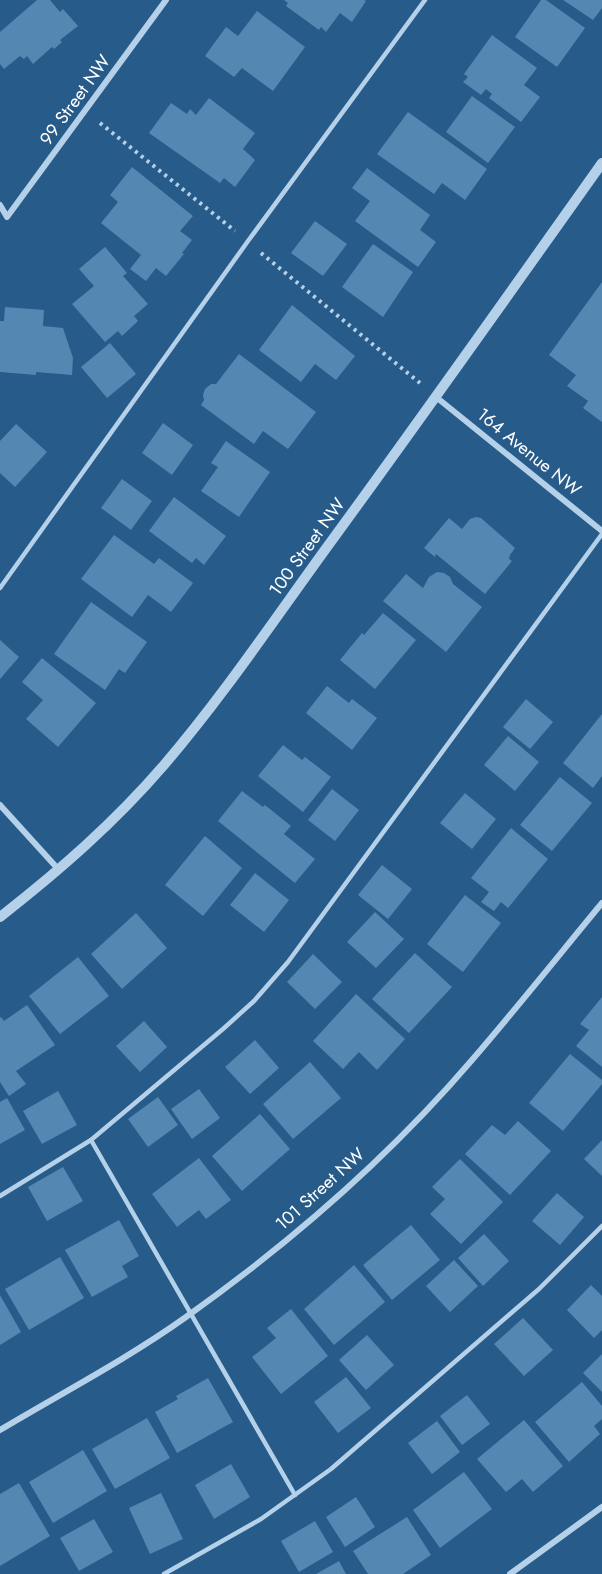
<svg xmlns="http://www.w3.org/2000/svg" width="602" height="1574" font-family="Jost,sans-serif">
	<rect width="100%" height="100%" fill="#275b8a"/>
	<!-- building -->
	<g fill="#5487b2">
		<polygon points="37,0 50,0 60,12 63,9 78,26 60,40 62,42 54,49 52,47 33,64 27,56 24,59 20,56 4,69 0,64 0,32"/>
		<polygon points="284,0 364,0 366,1 352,22 340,13 326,32 321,27 319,30 286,6 288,3"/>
		<polygon points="541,0 546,0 585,28 557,67 515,37"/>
		<polygon points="563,0 602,0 602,8 593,20"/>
		<polygon points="257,11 305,47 273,91 242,68 234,77 205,56 226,27 238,36"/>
		<polygon points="492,35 537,68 524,85 540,97 521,122 489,98 492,94 486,89 481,95 463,82 468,77 464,74"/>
		<polygon points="472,96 515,127 488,163 446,132"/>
		<polygon points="209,98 255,133 243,149 255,160 235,187 224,178 220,183 149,133 171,103 187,114 190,109 196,115"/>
		<polygon points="408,112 487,169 465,200 442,183 434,194 377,154"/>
		<polygon points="132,167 193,216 180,231 192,240 182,253 184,254 166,276 156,268 146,281 130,269 141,255 101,223 118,202 110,195"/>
		<polygon points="367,168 430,215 420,230 436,242 418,267 355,221 370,201 352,188"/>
		<polygon points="315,221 347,244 323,276 291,253"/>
		<polygon points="373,244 413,272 383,317 342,287"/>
		<polygon points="105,247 127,273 123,276 148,304 134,316 138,321 122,336 118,331 105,342 72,304 94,286 79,269"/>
		<polygon points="602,282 602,422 583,408 588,401 567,386 576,375 549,355"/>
		<polygon points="292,305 355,356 336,380 315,364 301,382 259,350"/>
		<polygon points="5,307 44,310 43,326 63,328 73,358 72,375 36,372 36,375 0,372 0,321 4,321"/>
		<polygon points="110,343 136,374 107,398 81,367"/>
		<polygon points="239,354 316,412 288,449 263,431 254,444 201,405 204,400 203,395 205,389 211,384 216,384"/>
		<polygon points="163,423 193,445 172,475 142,453"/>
		<polygon points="16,424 47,452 15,487 0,473 0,441"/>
		<polygon points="226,441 270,472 239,517 201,491 218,467 211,463"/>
		<polygon points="122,479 152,501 131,530 101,508"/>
		<polygon points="174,497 226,536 204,565 196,558 192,563 149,531"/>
		<polygon points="476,517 481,518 515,548 510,555 509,559 512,561 485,594 436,554 435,557 424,548 449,518 462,529 470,519"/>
		<polygon points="114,535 154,564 159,558 193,583 171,612 148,595 132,617 81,579"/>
		<polygon points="437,572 444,573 450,577 453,584 482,607 446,652 383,601 406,574 423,588 429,577"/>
		<polygon points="91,602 147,642 125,673 119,669 105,690 54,654"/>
		<polygon points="383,613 416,640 375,689 340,660 362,633 364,635"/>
		<polygon points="0,640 19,657 0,679"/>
		<polygon points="42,658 96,703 58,747 26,719 43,700 22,682"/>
		<polygon points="327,686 349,703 352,699 377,718 352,750 306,713"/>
		<polygon points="526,699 553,722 530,749 503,727"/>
		<polygon points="602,714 602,776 593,788 563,763"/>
		<polygon points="508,736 539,762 515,791 484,765"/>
		<polygon points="283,745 302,760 305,757 331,777 303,812 258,776"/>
		<polygon points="560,777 592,803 552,851 520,825"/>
		<polygon points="332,789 359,810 335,841 308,820"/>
		<polygon points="242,791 263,807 265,805 291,826 284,834 315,859 295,883 218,821"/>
		<polygon points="465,793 496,819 472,849 440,823"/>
		<polygon points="511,828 548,859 508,908 501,902 494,911 481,902 489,892 471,878"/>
		<polygon points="205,836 242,868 203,916 165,885"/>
		<polygon points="382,865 412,889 388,919 358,895"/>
		<polygon points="255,873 289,900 264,932 230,905"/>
		<polygon points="465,895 501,923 463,972 427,944"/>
		<polygon points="375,912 404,939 376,968 347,942"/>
		<polygon points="136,913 167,948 122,989 91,954"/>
		<polygon points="415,953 452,987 409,1033 372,999"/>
		<polygon points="313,954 342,982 315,1009 287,982"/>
		<polygon points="78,957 109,996 60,1034 29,996"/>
		<polygon points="356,994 405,1039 377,1070 359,1052 343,1069 313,1041"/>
		<polygon points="602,997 602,1067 576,1046 589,1030 580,1024"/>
		<polygon points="27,1005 55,1045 16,1071 26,1084 9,1096 0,1082 0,1018 1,1017 4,1021"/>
		<polygon points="144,1021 167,1047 140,1072 116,1046"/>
		<polygon points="255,1040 279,1068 250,1094 225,1067"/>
		<polygon points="570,1054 602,1080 602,1084 563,1131 529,1103"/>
		<polygon points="310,1062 341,1098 293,1139 263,1104"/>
		<polygon points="199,1089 220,1118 192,1139 171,1109"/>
		<polygon points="58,1091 77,1125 42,1144 23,1111"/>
		<polygon points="158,1097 178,1125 148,1147 128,1119"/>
		<polygon points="7,1098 25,1130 0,1144 0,1102"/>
		<polygon points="260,1114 290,1149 242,1191 212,1156"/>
		<polygon points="518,1121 551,1151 510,1195 465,1154 492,1125 505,1135"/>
		<polygon points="602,1140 602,1176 584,1159"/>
		<polygon points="199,1158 231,1200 206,1219 199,1210 177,1227 152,1194"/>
		<polygon points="460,1159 503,1202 461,1244 430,1214 445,1199 432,1187"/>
		<polygon points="63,1167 83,1201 47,1221 28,1187"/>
		<polygon points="557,1193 584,1217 560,1245 532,1221"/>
		<polygon points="119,1220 139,1256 122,1266 128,1277 92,1297 65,1250"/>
		<polygon points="411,1225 440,1260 392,1300 363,1265"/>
		<polygon points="484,1234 509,1261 483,1286 458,1258"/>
		<polygon points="60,1257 84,1298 29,1330 5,1289"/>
		<polygon points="454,1260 478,1286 450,1312 426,1286"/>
		<polygon points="354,1265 385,1302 334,1345 304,1309"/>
		<polygon points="591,1285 602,1296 602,1330 594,1338 567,1310"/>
		<polygon points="0,1295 21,1332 0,1345"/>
		<polygon points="291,1309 328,1356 281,1394 252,1357 276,1338 267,1328"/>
		<polygon points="523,1318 553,1350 524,1376 494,1344"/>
		<polygon points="367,1335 394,1365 366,1390 339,1360"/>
		<polygon points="602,1354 602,1392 583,1373"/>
		<polygon points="346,1377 371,1408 338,1433 314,1402"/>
		<polygon points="208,1378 233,1422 177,1453 155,1412 178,1399 176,1396"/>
		<polygon points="582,1382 602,1406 602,1419 594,1426 600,1434 569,1462 535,1422"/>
		<polygon points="467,1395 490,1424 462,1445 440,1416"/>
		<polygon points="147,1418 170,1458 115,1489 92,1449"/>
		<polygon points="524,1420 563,1466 533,1492 522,1479 506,1492 477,1459"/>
		<polygon points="437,1421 460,1452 432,1474 408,1443"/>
		<polygon points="83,1450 107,1491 53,1523 29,1482"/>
		<polygon points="231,1464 250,1497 214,1519 195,1485"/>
		<polygon points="464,1472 492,1509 440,1548 413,1510"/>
		<polygon points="19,1483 50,1536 0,1566 0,1494"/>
		<polygon points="161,1493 183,1539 150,1554 129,1508"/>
		<polygon points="356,1497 375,1527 345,1547 326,1517"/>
		<polygon points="407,1517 431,1555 403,1574 368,1574 353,1551"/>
		<polygon points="94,1519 113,1552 79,1571 60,1538"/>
		<polygon points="315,1521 333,1552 299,1572 281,1541"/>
		<polygon points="339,1561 346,1574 316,1574"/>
	</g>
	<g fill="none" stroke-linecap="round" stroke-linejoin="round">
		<!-- path -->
		<g stroke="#b5d1e9" stroke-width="4" stroke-dasharray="3 4.5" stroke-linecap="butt">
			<polyline points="100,123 235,231"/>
			<polyline points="261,253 420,383"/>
		</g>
		<!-- service -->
		<g stroke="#b5d1e9" stroke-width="4.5">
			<polyline points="0,588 248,241 425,0"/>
			<polyline points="91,1140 295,1495"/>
			<polyline points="0,1196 91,1140 223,1029 254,1001 288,962 602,534"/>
			<polyline points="164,1574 261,1519 331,1469 539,1289 602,1226"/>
		</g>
		<!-- minor -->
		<g stroke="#b5d1e9" stroke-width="6">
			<polyline points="0,205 7,217 166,0"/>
			<polyline points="436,397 602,531"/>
			<polyline points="0,805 59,870"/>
			<path d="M 0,1430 C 62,1393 127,1359 186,1317 C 290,1243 389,1157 472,1060 C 516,1009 559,955 602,903"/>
			<polyline points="510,1574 602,1507"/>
		</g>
		<!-- tertiary -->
		<path stroke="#b5d1e9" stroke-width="10" d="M 0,917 C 60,870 114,823 164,765 C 224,695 276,617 330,543 C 422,417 512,290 602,163"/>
	</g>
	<g text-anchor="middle" stroke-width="4.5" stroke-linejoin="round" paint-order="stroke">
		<!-- street labels -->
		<g font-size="18" fill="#fff" stroke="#275b8a">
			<text transform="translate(75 100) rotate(-54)" y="6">99 Street NW</text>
			<text transform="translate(529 452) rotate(39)" y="6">164 Avenue NW</text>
			<text transform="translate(307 547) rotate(-54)" y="6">100 Street NW</text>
			<text transform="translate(320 1189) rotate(-42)" y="6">101 Street NW</text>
		</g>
	</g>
</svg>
